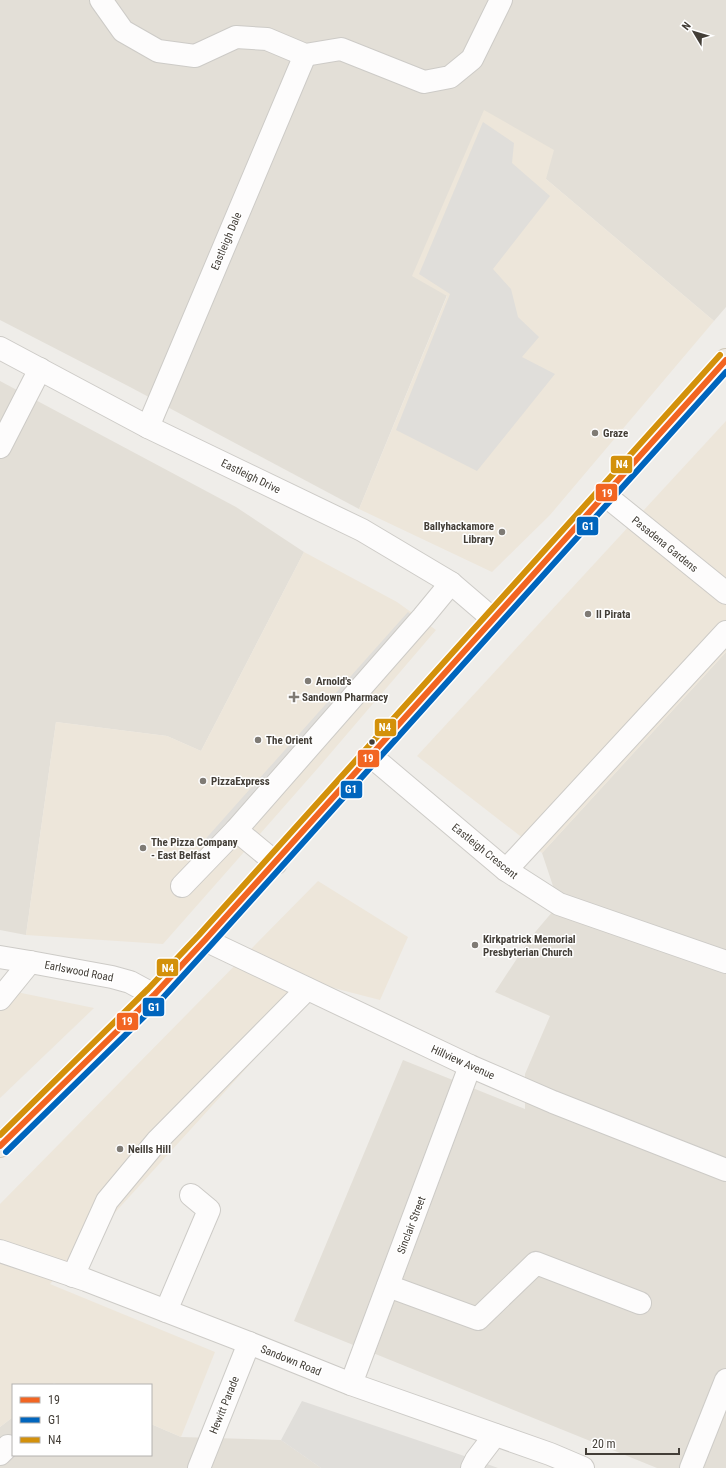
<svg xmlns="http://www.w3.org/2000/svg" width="726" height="1468" font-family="'Roboto Condensed',sans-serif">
	<rect width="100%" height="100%" fill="#efede9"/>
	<!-- residential -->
	<g fill="#e3dfd7">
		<polygon points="0,0 726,0 726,307 714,321 546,179 413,276 447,295 359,509 130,387 0,320"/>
		<polygon points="0,381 236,507 304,552 201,751 167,736 56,722 26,935 0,930"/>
		<polygon points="726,652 726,1468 657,1468 294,1321 403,1060 525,1109 525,1074 550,1016 495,992 531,937 559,904 542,853"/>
		<polygon points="13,1417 13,1455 151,1455 151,1424 181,1437 281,1440 321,1468 0,1468 0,1427"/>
	</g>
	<!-- commercial -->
	<g fill="#ede6da">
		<polygon points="484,110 554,150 546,179 714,321 550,515 492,572 359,509 447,296 412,276"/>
		<polygon points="726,421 726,652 542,853 417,756"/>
		<polygon points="304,552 397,602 436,630 318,768 163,944 26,935 56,722 167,736 201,751"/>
		<polygon points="318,881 408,937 380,1000 322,985 50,1284 215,1352 181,1437 151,1424 151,1385 58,1385 54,1383 52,1385 13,1385 13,1417 0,1427 0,1204"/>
		<polygon points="7,990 94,1008 0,1098 0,996"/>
	</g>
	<!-- parking -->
	<g fill="#e0deda">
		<polygon points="483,122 514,143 512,163 550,196 493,269 511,289 518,317 539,337 522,357 555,374 477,471 396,430 450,294 419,274"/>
		<polygon points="408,612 415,618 208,850 201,844"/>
		<polygon points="302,1401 476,1460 498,1468 321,1468 281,1440"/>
	</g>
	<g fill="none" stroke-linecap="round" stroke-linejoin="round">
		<defs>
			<g id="minor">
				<polyline points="101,0 123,31 158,51 195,56 236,37 267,39 305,55 341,49 424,82 450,77 472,59 501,0"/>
				<polyline points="0,348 148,427 362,530 451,583 493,619"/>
				<polyline points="148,427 305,55"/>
				<polyline points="0,447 40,369"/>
				<polyline points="605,495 726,593"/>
				<polyline points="371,756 506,870 559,904 726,962"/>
				<polyline points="236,830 276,863"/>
				<polyline points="506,870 726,632"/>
				<polyline points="182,886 236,830 423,617 451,583"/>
				<polyline points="205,940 470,1066 553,1102 726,1170"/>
				<polyline points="0,957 30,962 112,977 130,982 154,995"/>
				<polyline points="0,999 30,962"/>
				<polyline points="0,1251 86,1280 249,1343 351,1384 550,1454 583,1468"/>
				<polyline points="73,1276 107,1201 157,1141 307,989"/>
				<polyline points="388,1286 478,1319 536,1263 640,1303"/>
				<polyline points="166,1311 209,1210 191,1195"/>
				<polyline points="351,1384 470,1066"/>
				<polyline points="0,1454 8,1446"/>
				<polyline points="199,1468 249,1343"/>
				<polyline points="472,1468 476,1460 495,1435"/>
				<polyline points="691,1468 726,1380"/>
			</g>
			<polyline id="major" points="0,1146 154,995 205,940 726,360"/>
		</defs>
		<!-- minor casing -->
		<use href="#minor" stroke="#cdcbc7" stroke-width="24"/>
		<!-- major casing -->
		<use href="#major" stroke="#cfc8b9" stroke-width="24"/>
		<!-- minor -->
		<use href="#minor" stroke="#fdfcfc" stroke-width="22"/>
		<!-- major -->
		<use href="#major" stroke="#efebe4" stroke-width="22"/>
		<defs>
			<polyline id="bus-1" points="0,1146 154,995 205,940 726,360"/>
			<polyline id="bus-2" points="6,1152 160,1001 211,945 726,372"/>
			<polyline id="bus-3" points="0,1135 148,989 199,935 720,355"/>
		</defs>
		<!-- bus-1 casing -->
		<use href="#bus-1" stroke="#fff" stroke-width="9"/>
		<!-- bus-2 casing -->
		<use href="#bus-2" stroke="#fff" stroke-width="9"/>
		<!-- bus-3 casing -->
		<use href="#bus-3" stroke="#fff" stroke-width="9"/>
		<!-- bus-1 -->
		<use href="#bus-1" stroke="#f26522" stroke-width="6"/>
		<!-- bus-2 -->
		<use href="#bus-2" stroke="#0065bd" stroke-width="6"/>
		<!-- bus-3 -->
		<use href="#bus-3" stroke="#d3910b" stroke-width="6"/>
	</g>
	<!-- markers -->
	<g fill="#7f7b75" stroke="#fff" stroke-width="1.5">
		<circle cx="595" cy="433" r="4"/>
		<circle cx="502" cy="532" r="4"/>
		<circle cx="588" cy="614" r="4"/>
		<circle cx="308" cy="681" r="4"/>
		<path d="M292 691h4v4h4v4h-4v4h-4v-4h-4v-4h4z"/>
		<circle cx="258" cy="740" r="4"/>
		<circle cx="203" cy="781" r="4"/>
		<circle cx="143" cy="848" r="4"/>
		<circle cx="475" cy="945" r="4"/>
		<circle cx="120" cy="1149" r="4"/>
	</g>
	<circle fill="#433e37" stroke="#fff" stroke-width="1.5" cx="372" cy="742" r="3.5"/>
	<g text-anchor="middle" stroke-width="3" stroke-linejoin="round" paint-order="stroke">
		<!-- street labels -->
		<g font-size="11" fill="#433e37" stroke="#fff">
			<text transform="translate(226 241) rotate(-67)" y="4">Eastleigh Dale</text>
			<text transform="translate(251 476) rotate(26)" y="4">Eastleigh Drive</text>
			<text transform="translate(665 544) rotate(39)" y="4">Pasadena Gardens</text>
			<text transform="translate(485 851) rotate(39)" y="4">Eastleigh Crescent</text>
			<text transform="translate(79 971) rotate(11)" y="4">Earlswood Road</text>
			<text transform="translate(463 1062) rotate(24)" y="4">Hillview Avenue</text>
			<text transform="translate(411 1225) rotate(-69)" y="4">Sinclair Street</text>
			<text transform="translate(291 1360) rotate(22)" y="4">Sandown Road</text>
			<text transform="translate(224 1405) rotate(-68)" y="4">Hewitt Parade</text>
		</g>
		<!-- poi labels -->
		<g font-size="11" font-weight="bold" fill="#433e37" stroke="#fff" text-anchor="start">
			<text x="603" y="437">Graze</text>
			<text x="494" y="530" text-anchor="end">Ballyhackamore<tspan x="494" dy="13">Library</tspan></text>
			<text x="596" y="618">Il Pirata</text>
			<text x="316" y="685">Arnold's</text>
			<text x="302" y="701">Sandown Pharmacy</text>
			<text x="266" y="744">The Orient</text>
			<text x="211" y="785">PizzaExpress</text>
			<text x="151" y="846">The Pizza Company<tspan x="151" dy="13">- East Belfast</tspan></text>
			<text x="483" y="943">Kirkpatrick Memorial<tspan x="483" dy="13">Presbyterian Church</tspan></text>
			<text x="128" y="1153">Neills Hill</text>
		</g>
	</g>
	<g stroke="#fff" stroke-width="1.5">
		<rect x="610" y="455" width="23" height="19" rx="4" fill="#d3910b"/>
		<rect x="595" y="483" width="23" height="19" rx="4" fill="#f26522"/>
		<rect x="576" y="516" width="23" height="20" rx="4" fill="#0065bd"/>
		<rect x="374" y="718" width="23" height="19" rx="4" fill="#d3910b"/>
		<rect x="357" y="749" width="23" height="19" rx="4" fill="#f26522"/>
		<rect x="340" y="780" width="23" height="19" rx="4" fill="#0065bd"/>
		<rect x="156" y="958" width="23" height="19" rx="4" fill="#d3910b"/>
		<rect x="142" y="997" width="23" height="20" rx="4" fill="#0065bd"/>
		<rect x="116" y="1012" width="23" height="19" rx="4" fill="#f26522"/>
	</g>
	<g font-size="11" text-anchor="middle" font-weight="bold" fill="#fff">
		<text x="622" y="468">N4</text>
		<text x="607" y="497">19</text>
		<text x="588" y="530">G1</text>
		<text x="385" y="731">N4</text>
		<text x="368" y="762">19</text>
		<text x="351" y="793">G1</text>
		<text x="168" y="972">N4</text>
		<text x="154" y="1011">G1</text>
		<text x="127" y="1025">19</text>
	</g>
	<!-- legend -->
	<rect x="12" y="1384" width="140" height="72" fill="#ffffff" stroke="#b4b2af"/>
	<rect x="20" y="1397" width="20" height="6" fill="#f26522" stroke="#b4b2af"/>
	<text x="48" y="1404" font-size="12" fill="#433e37">19</text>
	<rect x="20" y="1417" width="20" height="6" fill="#0065bd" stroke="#b4b2af"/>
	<text x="48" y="1424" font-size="12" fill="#433e37">G1</text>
	<rect x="20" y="1437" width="20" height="6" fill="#d3910b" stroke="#b4b2af"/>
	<text x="48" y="1444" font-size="12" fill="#433e37">N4</text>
	<!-- north arrow -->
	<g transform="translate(694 32) rotate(308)" stroke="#ffffff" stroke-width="3" paint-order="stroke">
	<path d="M0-3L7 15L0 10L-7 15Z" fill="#433e37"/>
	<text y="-6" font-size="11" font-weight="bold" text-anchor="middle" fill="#433e37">N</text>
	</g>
	<!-- scale -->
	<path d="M586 1448v6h93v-6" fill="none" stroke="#433e37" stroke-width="2"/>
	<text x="592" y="1448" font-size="12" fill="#433e37" stroke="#ffffff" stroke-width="3" paint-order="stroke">20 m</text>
</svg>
